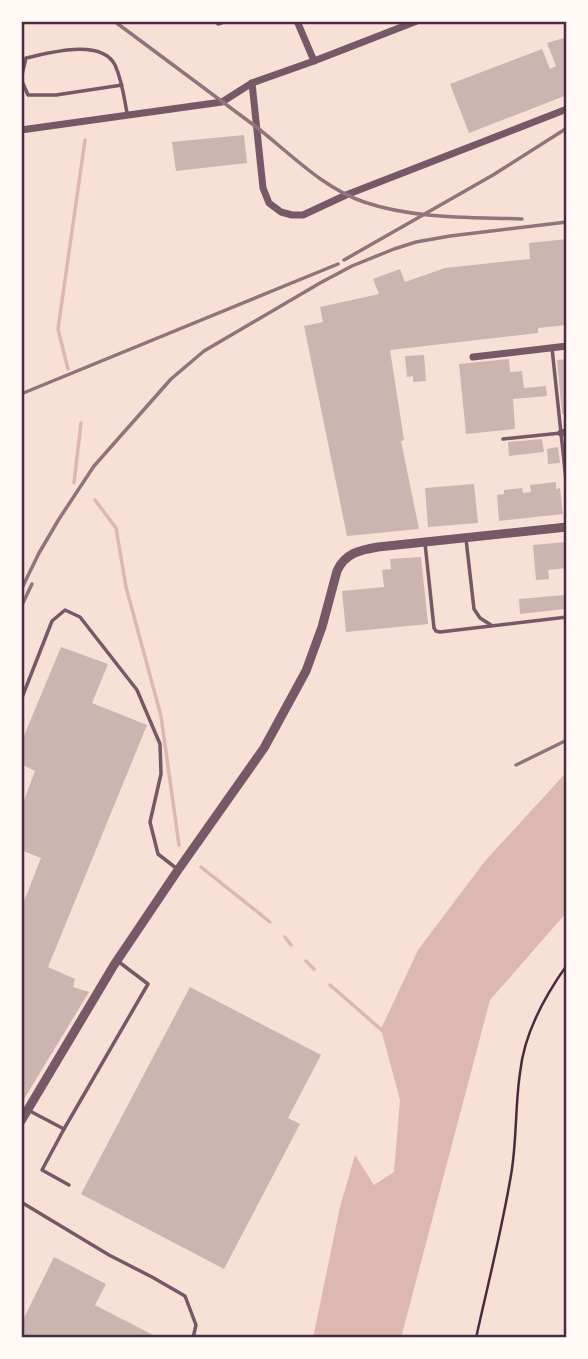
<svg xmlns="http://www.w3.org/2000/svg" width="588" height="1359" font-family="'Zilla Slab',serif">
	<rect width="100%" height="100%" fill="#f7e1d7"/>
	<!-- water -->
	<polygon fill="#dcb8b0" points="567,774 567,912 490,1000 401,1338 313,1338 340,1207 355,1155 374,1185 394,1172 400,1100 381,1029 418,950 485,861 563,776"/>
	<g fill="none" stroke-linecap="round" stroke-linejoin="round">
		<!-- stream -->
		<g stroke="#dcb8b0" stroke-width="3.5">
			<polyline points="68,369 58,329 85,140"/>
			<polyline points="74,483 81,423"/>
			<polyline points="95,500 116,528 126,587 161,716 179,845"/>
			<polyline points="201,867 270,922"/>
			<polyline points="285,937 291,945"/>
			<polyline points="306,961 314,969"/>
			<polyline points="330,985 384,1032"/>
		</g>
	</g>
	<!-- building -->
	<g fill="#ccb4b1">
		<polygon points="567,37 567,95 469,133 450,84 542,49 550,69 556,66 547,43"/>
		<polygon points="244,135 247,163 176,171 172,142"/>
		<polygon points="567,239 567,325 538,328 538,333 390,350 404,440 401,441 419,529 347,536 304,326 323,322 320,307 379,294 373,279 400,269 405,282 445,268 530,259 529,243"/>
		<polygon points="424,355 426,381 413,382 413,376 407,377 405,356"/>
		<polygon points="509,359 510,372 522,371 524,388 546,386 547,396 513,399 515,429 466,434 459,364"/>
		<polygon points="567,359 567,414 562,414 557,360"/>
		<polygon points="542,439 544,452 509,456 508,442"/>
		<polygon points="558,447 560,463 548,464 547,449"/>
		<polygon points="556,482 556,489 560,488 563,514 499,521 497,495 504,494 504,490 522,488 523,493 531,492 530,485"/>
		<polygon points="474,484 478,523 428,527 425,488"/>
		<polygon points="567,542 567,568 548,570 549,579 536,580 533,545"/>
		<polygon points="421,557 428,624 346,632 342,591 384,587 382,570 391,569 390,559"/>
		<polygon points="564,595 565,609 520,614 519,599"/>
		<polygon points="61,647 108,664 92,703 147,725 48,967 75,979 73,987 89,992 21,1104 21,909 41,858 21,850 21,802 23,803 35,771 21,764 21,743"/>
		<polygon points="190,987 321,1055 288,1118 300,1124 224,1269 81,1194"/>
		<polygon points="54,1257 106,1284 95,1305 153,1335 151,1338 21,1338 21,1319 23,1320"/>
	</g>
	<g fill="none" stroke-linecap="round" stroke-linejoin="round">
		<!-- path -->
		<path stroke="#4a2c40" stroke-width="2.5" d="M 476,1338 C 488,1284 502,1229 511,1175 C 517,1141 515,1106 520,1073 C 524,1033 544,997 567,965"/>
		<!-- service -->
		<g stroke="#755966" stroke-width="3.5">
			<polyline points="217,21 218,24 227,21"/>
			<path d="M 122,85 L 56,95 L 28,95 L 21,79 L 26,58 C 49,53 101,38 115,65 C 122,80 124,97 127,113"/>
			<polyline points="552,348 567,490"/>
			<polyline points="503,439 561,433"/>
			<polyline points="466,539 474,609 480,618 491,625"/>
			<polyline points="425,543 434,628 436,631 440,632 567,617"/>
			<polyline points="21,700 52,621 65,610 80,617 137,690 160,744 161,774 150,822 158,854 176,868"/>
			<polyline points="28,1110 64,1129 148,984 119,962"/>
			<polyline points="64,1129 42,1170 69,1185"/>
			<polyline points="21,1202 109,1255 152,1277 185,1296 196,1325 193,1338"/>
		</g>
		<!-- minor -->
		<g stroke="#755966" stroke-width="7">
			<polyline points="297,21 314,61"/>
			<polyline points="252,83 263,188 269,203 281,212 292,215 303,215 346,195 567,109"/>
			<polyline points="21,130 222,102 252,83 314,61 417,21"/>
			<polyline points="473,357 567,346"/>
			<polyline points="561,433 567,432"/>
		</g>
		<!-- tertiary -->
		<path stroke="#755966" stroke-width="9" d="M 21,1121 L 114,965 L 178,870 L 264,748 L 306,671 L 322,627 L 337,571 C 345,553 360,550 378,547 L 567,527"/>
		<!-- rail -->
		<g stroke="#8f747c" stroke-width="3.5">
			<path d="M 114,21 C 161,56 208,91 255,126 C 290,153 321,187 364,202 C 414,219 470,217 522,219"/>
			<polyline points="344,260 493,175 567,128"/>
			<polyline points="21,394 338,264"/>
			<polyline points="21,590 39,553 59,519 94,466 171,379 204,351 320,283 352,266 394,249 416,242 450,236 567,222"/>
			<polyline points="21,607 32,584"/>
			<polyline points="516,765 567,740"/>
		</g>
	</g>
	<!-- border -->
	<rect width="588" height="1359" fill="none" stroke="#fffaf5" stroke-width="46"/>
	<rect x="23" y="23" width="542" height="1313" fill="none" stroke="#4a2c40" stroke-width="2.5"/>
</svg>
